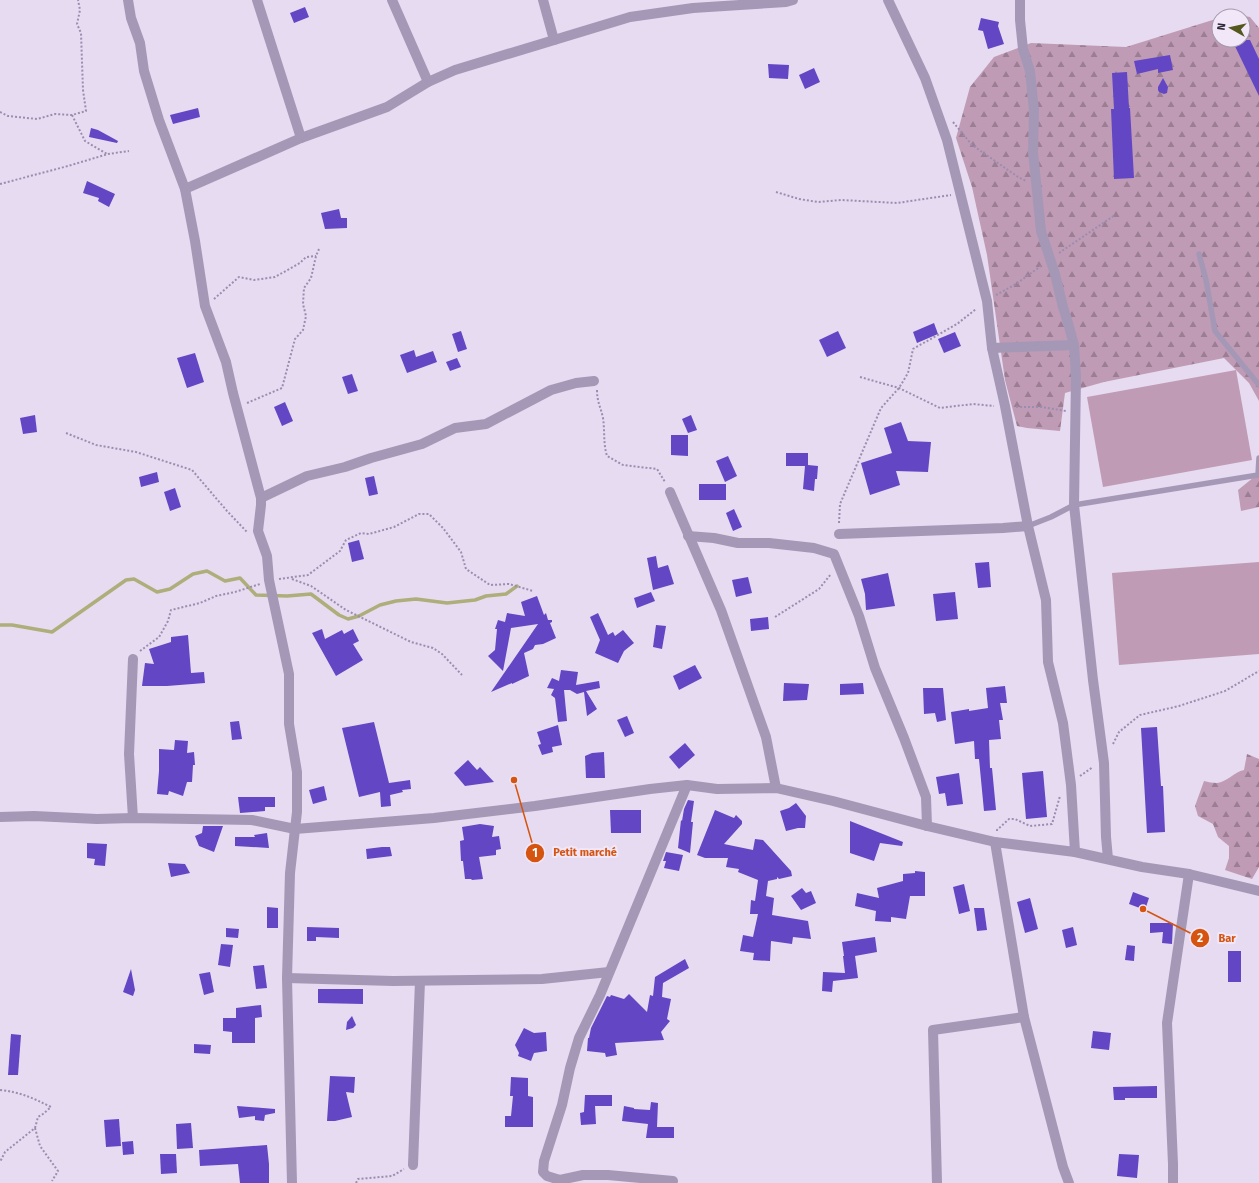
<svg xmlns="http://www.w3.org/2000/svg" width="1259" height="1183" font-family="'Fira Sans',sans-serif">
	<defs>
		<pattern id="forest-firs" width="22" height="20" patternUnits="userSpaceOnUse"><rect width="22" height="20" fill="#c09bb5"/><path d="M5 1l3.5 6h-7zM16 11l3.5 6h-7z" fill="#9c7e94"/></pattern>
	</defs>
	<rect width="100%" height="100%" fill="#e6dbf1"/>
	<!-- forest -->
	<g fill="url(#forest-firs)">
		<polygon points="1232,15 1250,17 1259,28 1259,401 1249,383 1224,358 1104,382 1065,393 1060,431 1027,428 1017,426 1005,380 987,255 972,187 956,138 970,87 994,57 1031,43 1126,47 1219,18 1219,40 1243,40 1243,16 1227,16"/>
		<polygon points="1259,473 1259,507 1241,511 1238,490"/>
		<path d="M 1247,754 L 1259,759 L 1259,867 L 1252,879 L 1225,870 L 1229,858 L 1229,846 L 1218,837 L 1213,824 L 1198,816 L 1195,806 L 1204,781 C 1208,782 1213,783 1217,783 C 1227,782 1234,772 1244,770 Z"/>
	</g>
	<!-- pitch -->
	<g fill="#c09bb5">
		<polygon points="1236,370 1252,460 1103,487 1087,397"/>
		<polygon points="1259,562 1259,654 1119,665 1112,573"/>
	</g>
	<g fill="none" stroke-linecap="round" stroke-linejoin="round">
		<!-- stream -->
		<polyline stroke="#adae7a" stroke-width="3.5" points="0,625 12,625 52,632 126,580 134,579 157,592 170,589 193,574 207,571 225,581 240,578 256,595 287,596 311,594 339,615 348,619 359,616 380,605 396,601 416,599 447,603 475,600 486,596 506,594 517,586"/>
	</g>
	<!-- building -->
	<g fill="#6246c4">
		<polygon points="305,7 309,17 294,23 290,13"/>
		<polygon points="981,18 999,22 998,26 1004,44 988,49 983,31 978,30"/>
		<polygon points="1232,40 1250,40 1259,59 1259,96"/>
		<polygon points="1170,55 1173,70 1158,73 1158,69 1137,74 1134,61"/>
		<polygon points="768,64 789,65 788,79 769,78"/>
		<polygon points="814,68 820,82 805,89 799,75"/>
		<polygon points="1127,72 1129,108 1130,108 1134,178 1114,179 1111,109 1114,109 1112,73"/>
		<polygon points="1163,78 1168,87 1167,93 1164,94 1159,92 1158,90 1158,87"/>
		<polygon points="198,108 200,117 173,124 170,115"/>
		<polygon points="91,128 98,130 118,141 117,143 89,137"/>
		<polygon points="87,181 115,194 109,207 98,201 99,198 83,193"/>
		<polygon points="339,209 341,218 347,218 347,228 325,229 321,213"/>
		<polygon points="934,323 938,334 917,343 913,332"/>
		<polygon points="461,331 467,349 458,352 452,334"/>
		<polygon points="838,331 846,348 827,357 819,340"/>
		<polygon points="955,332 961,346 944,353 938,339"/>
		<polygon points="414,350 416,357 433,351 437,362 407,373 400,355"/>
		<polygon points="195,353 204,382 187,388 177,358"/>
		<polygon points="457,358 461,367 450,371 446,362"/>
		<polygon points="352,374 358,391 348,394 342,377"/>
		<polygon points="285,402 293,421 282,426 274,407"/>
		<polygon points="35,415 37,432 23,434 20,418"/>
		<polygon points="691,415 697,430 688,433 682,419"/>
		<polygon points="901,422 908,441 931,442 928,472 896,471 900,485 870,495 861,463 892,453 884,428"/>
		<polygon points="671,435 688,435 688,456 671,455"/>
		<polygon points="786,453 808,453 808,465 818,466 817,479 815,479 814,491 803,489 805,466 786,466"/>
		<polygon points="728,456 737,476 725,482 716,461"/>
		<polygon points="157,472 159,482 141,487 139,477"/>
		<polygon points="374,476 378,494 369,496 365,478"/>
		<rect x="699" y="484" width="27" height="16"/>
		<polygon points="175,488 181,507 170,511 164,492"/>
		<polygon points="734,509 742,527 733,531 726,513"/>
		<polygon points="359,540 364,559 352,562 348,543"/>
		<polygon points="656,556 658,568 668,565 674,584 653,590 647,558"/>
		<polygon points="989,562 991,587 978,588 975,563"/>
		<polygon points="888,573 895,606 866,610 865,594 861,579"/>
		<polygon points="748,577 752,593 736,597 732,580"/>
		<polygon points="651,592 655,601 637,608 634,598"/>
		<polygon points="955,592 958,619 936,621 933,594"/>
		<polygon points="537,596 544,615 546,613 548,620 552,620 552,622 550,623 556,638 543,644 535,645 533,649 524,653 529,676 512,684 512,683 491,692 538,624 511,628 503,671 488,656 495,650 497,629 495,629 498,620 505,622 507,613 525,616 521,602"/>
		<polygon points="598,613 608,635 613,632 615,636 623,630 634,643 624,651 618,663 595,653 600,640 590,617"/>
		<polygon points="768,617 769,629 751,631 750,619"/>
		<polygon points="656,625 666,626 662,649 653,647"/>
		<polygon points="322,629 325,639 342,630 344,634 353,629 359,641 353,644 363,660 336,676 312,633"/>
		<polygon points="188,635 191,673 204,672 205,683 167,686 142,686 145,663 154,664 149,649 171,642 171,637"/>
		<polygon points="695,665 702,678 679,690 673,676"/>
		<polygon points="561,670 578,672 576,685 599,681 600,688 586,691 597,709 587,716 584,692 577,694 570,690 564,690 567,721 558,722 555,698 551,695 554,689 547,688 552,678 559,681"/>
		<polygon points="784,683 809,684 807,700 783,701"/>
		<polygon points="863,683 864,694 840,695 840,684"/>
		<polygon points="1005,686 1007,703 1000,703 1003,720 999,720 1001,739 989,740 990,768 992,768 996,810 984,811 979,759 975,759 974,741 955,744 951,712 969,709 969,711 988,708 986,688"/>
		<polygon points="923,688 943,688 946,720 937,722 935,713 924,714"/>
		<polygon points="627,716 634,733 625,737 617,720"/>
		<polygon points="239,721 242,739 232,740 230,722"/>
		<polygon points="374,722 389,783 410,780 411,789 402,790 403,792 390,795 391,806 381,807 380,792 359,797 342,728"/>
		<polygon points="558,725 562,745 552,747 553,752 542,755 538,745 541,744 537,732"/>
		<polygon points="1157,727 1161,786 1163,786 1165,832 1147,833 1141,728"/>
		<polygon points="175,740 188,741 187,753 194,752 195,765 193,765 192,782 187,782 183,796 169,791 168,795 157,794 159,771 159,749 174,750"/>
		<polygon points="685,743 695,755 679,769 669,757"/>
		<polygon points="604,752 605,778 586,778 585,756 592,753"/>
		<polygon points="468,760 477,770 480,767 494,782 465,786 454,773"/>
		<polygon points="1043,771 1047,817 1026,819 1022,773"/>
		<polygon points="959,773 963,804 947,806 945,793 939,794 936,777"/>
		<polygon points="324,786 327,800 313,804 309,790"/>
		<polygon points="238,797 275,797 275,807 265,807 265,811 240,813"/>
		<polygon points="688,800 694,801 691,822 693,822 690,853 678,848 681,820 682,821 684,809"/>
		<polygon points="796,803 806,816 805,828 798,828 786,831 780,811 789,808"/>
		<polygon points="610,810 641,810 641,833 611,833"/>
		<polygon points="715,810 734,818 736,815 742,821 742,824 724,844 753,850 755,839 763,840 791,871 792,876 779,879 777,877 777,879 768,881 766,896 774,898 772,915 808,921 811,939 793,937 792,944 771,941 770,961 753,960 754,953 740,951 743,935 753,937 758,914 750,914 751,900 755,901 758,880 738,872 739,869 726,867 728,858 705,858 697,855"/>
		<polygon points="850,821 903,842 902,846 880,843 874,861 850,853"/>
		<polygon points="480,824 494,826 492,837 499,836 501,849 496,850 496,855 479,857 483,879 472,880 471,879 465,879 463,861 461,861 460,841 464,840 462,827"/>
		<polygon points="203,826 223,826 214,852 199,846 195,836 202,833"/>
		<polygon points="267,833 269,848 235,846 235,837 255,837 254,835"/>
		<polygon points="87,843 107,844 105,866 94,865 95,859 87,858"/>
		<polygon points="382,847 390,847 392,856 367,859 366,849"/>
		<polygon points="666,852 683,855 679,871 664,868 666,861 663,861"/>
		<polygon points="168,863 185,864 190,873 171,877"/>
		<polygon points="915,871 925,872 925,896 910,896 906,919 891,917 891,922 875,921 876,911 855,906 857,893 879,898 877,888 903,881 903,874 915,873"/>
		<polygon points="964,884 970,911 959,914 953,887"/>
		<polygon points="802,888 806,893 811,891 816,903 801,910 791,896"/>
		<polygon points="1133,892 1149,898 1145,910 1129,904"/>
		<polygon points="1030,898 1038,929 1025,933 1017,902"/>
		<polygon points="267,907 278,908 278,928 267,928"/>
		<polygon points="974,908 984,908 987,930 977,931"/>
		<polygon points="1150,923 1173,923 1172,944 1162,943 1163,932 1150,933"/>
		<polygon points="307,927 339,928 339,938 316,937 316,941 307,941"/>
		<polygon points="1073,927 1077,945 1066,948 1062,930"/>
		<polygon points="226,928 239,929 238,938 226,937"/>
		<polygon points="875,937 877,952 855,956 858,978 833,981 832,992 822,991 823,972 845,973 843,956 844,956 842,942"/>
		<polygon points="221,944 233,945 230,967 218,965"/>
		<polygon points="1127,945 1135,946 1134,961 1125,960"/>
		<rect x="1228" y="951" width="13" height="31"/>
		<polygon points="685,959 689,968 663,983 662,997 671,999 667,1019 670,1021 661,1032 664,1040 615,1043 617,1055 606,1057 605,1053 587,1051 588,1038 589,1038 591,1028 607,996 610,997 611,995 624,999 629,994 647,1012 650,995 653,996 655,977"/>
		<polygon points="264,965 267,988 256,989 253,966"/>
		<polygon points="131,969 135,990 133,996 123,992"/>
		<polygon points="210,972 214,992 204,995 199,974"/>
		<polygon points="318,989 363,989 363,1004 318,1003"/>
		<polygon points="261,1005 262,1017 255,1018 255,1043 232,1043 232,1032 223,1031 223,1018 236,1018 236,1008"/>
		<polygon points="352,1016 356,1025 353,1028 346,1030 347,1022"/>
		<polygon points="524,1028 534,1033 546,1032 547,1051 534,1053 531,1061 518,1056 519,1053 515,1045"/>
		<polygon points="1093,1031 1111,1033 1109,1050 1091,1048"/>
		<polygon points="11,1034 21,1035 18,1075 8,1075"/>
		<polygon points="194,1044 211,1045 210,1054 194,1053"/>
		<polygon points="330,1076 355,1077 354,1093 346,1092 352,1117 335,1121 327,1121"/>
		<polygon points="511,1077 528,1078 528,1096 533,1097 533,1127 505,1127 505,1116 511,1116 513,1096 510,1096"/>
		<polygon points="1157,1086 1157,1098 1125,1098 1125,1100 1114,1100 1113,1087"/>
		<polygon points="585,1095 612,1095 612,1106 595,1106 596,1124 581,1125 580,1113 584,1112"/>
		<polygon points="651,1102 658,1103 657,1127 674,1127 674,1138 646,1138 648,1124 622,1121 624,1106 634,1108 634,1109 650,1110"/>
		<polygon points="237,1106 275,1109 275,1113 265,1115 264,1121 255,1120 255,1116 239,1118"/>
		<polygon points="119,1119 121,1146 106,1147 104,1120"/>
		<polygon points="191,1123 193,1148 177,1149 176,1124"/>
		<polygon points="133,1141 134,1154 123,1155 122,1142"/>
		<polygon points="267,1145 269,1164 269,1183 240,1183 238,1164 200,1166 199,1150"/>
		<polygon points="160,1154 176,1154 177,1173 161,1174"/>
		<polygon points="1119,1154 1139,1155 1137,1178 1117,1176"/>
	</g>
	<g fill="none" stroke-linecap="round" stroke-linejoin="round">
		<!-- path -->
		<g stroke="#9b8db0" stroke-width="2" stroke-dasharray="2 2" stroke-linecap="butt">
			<polyline points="0,112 8,116 37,119 55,114 72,115 86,111 83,90 81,33 77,24 80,10 78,0"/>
			<polyline points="72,115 85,141 107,154"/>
			<polyline points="953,122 972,145 1018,177 1026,181"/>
			<polyline points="0,184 68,166 108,154 129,151"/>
			<polyline points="776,192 799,199 818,202 841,200 897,203 951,195"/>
			<polyline points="1059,253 1115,215"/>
			<polyline points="996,295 1016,284 1041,266"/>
			<polyline points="214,299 239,277 254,280 275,277 300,263 306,257 316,256"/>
			<polyline points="860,377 899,388 940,408 973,404 994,406"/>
			<path d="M 597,390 C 597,402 601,408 603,418 C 605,431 603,443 607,456 L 623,465 L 657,469 L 665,482"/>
			<polyline points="247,403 282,388 295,339 303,330 306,316 303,304 304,288 311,278 316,256 319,249"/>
			<polyline points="1016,407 1042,407 1066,411"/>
			<polyline points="66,433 96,445 136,452 192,470 227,511 247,532"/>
			<polyline points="839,523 840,504 881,408 899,388 908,373 913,349 957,324 976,309"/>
			<polyline points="279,579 308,575 340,551 346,540 361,533 369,534 394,527 419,514 429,514 443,528 461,552 466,569 490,585 509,584 533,591"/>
			<polyline points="292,579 311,586 346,610 411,642 433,648 442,654 462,675"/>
			<polyline points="775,617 819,589 831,574"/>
			<polyline points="140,651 159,637 168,621 171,610 200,603 216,596 235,592 260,584"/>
			<polyline points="1113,744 1119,732 1140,715 1179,706 1225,691 1259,671"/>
			<polyline points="1080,776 1093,767"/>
			<polyline points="997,831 997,830 1009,819 1015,819 1030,826 1052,824 1060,796"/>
			<path d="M 0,1090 C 20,1092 33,1098 51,1107 L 43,1114 L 38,1117 L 35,1128 L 5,1152 L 0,1162"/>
			<polyline points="35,1128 40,1146 58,1171 52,1181"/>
			<polyline points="356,1183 358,1179 392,1176 404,1169"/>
		</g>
		<!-- lane -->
		<g stroke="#a598b7" stroke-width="5.5">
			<polyline points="1199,254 1206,280 1215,331 1259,385"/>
			<polyline points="1028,526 1051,517 1074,505 1258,475 1259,458"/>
		</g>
		<!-- street -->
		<g stroke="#a598b7" stroke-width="10">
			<polyline points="257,0 301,138"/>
			<polyline points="392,0 428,82"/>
			<polyline points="543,0 554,40"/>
			<polyline points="888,0 925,78 947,140 987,301 992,348 1005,406 1028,526 1046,600 1048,662 1063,723 1071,785 1075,852"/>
			<polyline points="1020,0 1020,20 1023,49 1030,71 1034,111 1033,152 1041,231 1055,274 1063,307 1068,323 1074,345 1076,377 1074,505 1093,680 1104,763 1106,837 1108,859"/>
			<polyline points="185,189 301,138 387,107 428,82 455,70 630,17 693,8 786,2 793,0"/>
			<polyline points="992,348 1074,345"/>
			<polyline points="670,492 721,610 766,737 776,788"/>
			<polyline points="261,498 307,476 345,467 371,458 422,444 455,428 486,424 551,390 576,383 594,381"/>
			<polyline points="839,534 1003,528 1028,526"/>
			<polyline points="688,536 714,538 738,543 769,543 814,548 834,554 859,616 875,668 904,738 926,797 927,826"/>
			<polyline points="0,817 34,816 97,819 133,818 252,820 295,829 297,812 297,772 289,724 289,674 269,580 267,556 258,531 261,505 261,498 233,393 226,362 205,306 195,241 185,189 159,120 144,71 140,43 131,18 128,0"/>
			<polyline points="133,818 129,754 133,659"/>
			<polyline points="995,842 1024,1017 1063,1167 1069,1183"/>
			<polyline points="287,978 393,981 542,979 609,972"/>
			<polyline points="413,1165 420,981"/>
			<polyline points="673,1181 608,1175 583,1175 560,1180 547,1176 543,1172 544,1161 562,1105 570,1068 579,1038 600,995 687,785"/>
			<polyline points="292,1183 287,978 290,873 295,829 434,818 535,806 650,789 687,785 717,789 776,788 833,801 927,826 995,842 1075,852 1142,867 1189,874 1259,891"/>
			<polyline points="937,1183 933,1030 1024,1017"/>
			<polyline points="1173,1183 1173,1164 1167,1023 1189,874"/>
		</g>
	</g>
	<!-- callouts -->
	<path fill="none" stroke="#d55410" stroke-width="1.5" d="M514 780L535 853M1143 909L1200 938"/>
	<g fill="#d55410" stroke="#f1e7f9" stroke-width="1.5">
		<circle cx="514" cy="780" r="4"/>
		<circle cx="1143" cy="909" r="4"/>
		<circle cx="535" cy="853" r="10"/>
		<circle cx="1200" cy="938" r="10"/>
	</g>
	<g font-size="12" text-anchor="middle" font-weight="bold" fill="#fff">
		<text x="535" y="857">1</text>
		<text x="1200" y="942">2</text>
	</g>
	<g font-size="11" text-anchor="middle" font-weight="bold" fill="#d55410" stroke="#f1e7f9" stroke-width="4" stroke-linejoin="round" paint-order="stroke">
		<text x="585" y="856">Petit marché</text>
		<text x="1227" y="942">Bar</text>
	</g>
	<!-- north arrow -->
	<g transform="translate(1231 28) rotate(278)"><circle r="19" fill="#f1e7f9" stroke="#a29bab"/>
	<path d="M0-3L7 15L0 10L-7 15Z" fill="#54571e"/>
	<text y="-6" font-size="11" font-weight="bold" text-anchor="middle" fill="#2c2836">N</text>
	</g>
</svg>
